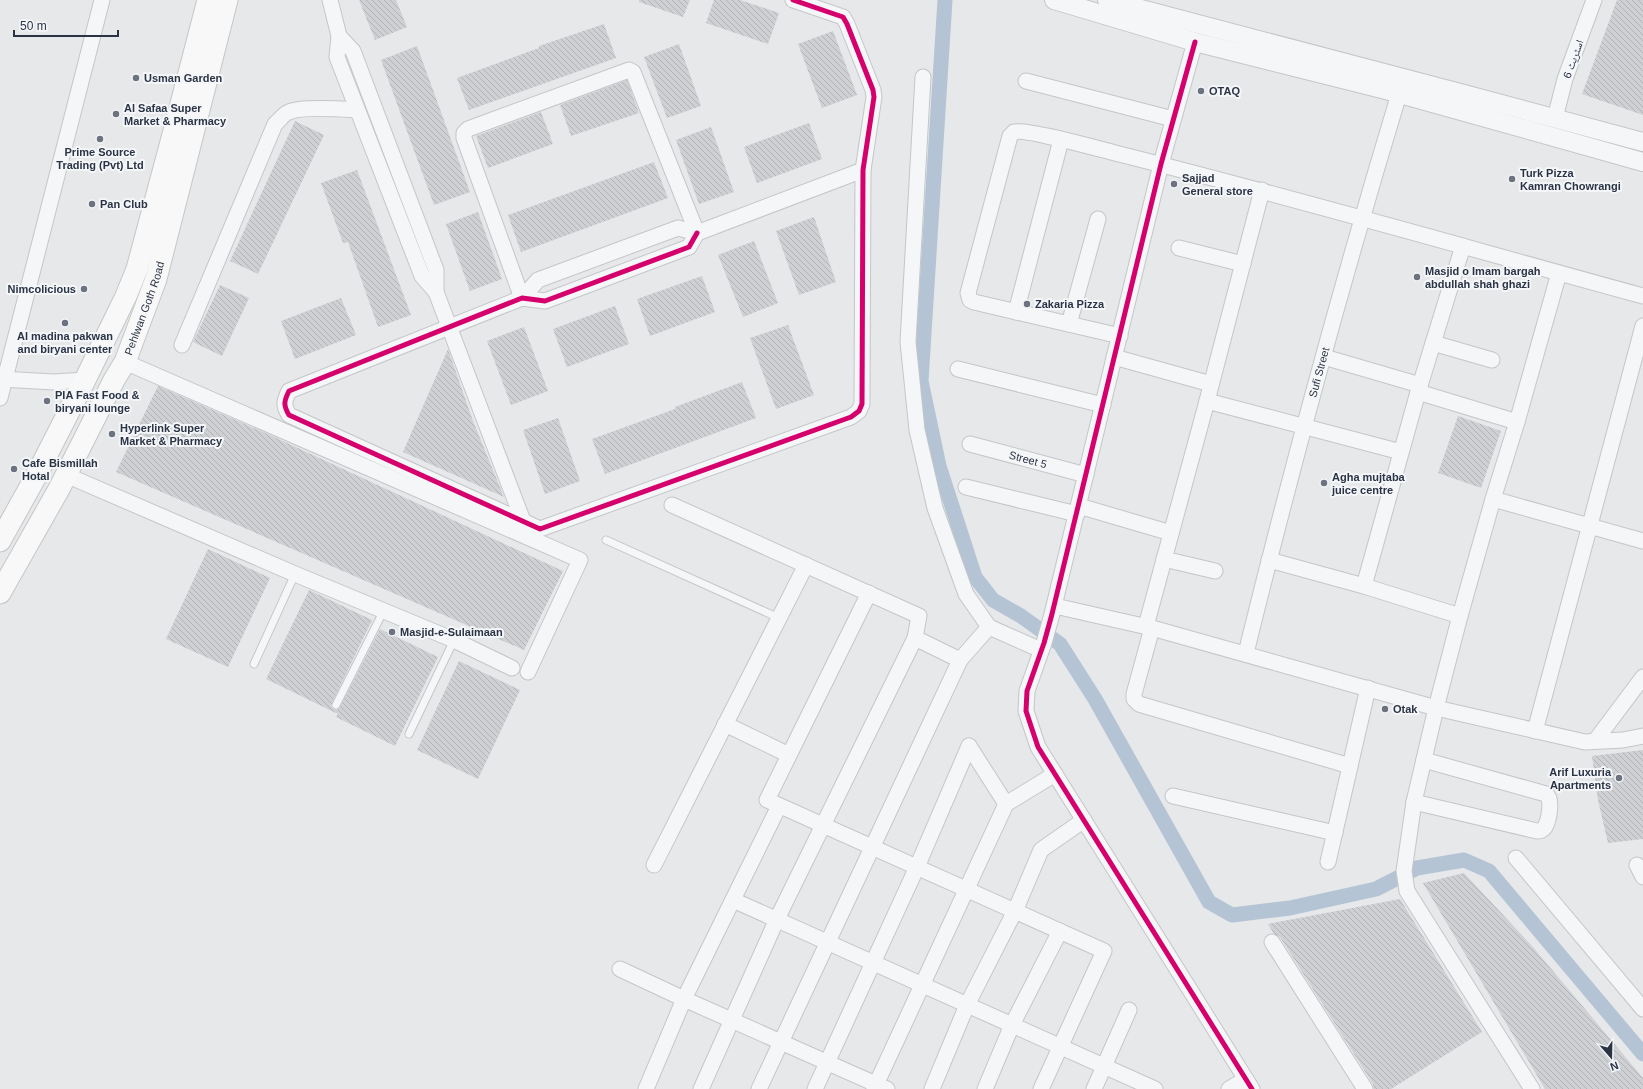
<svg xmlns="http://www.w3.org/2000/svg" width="1643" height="1089" font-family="Helvetica,'Noto Naskh Arabic',sans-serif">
	<defs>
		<pattern id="building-back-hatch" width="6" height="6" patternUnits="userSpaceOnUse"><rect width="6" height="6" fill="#ced0d3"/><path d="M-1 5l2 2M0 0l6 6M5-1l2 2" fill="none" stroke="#b1b3b6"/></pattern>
	</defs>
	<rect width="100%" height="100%" fill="#e6e8ea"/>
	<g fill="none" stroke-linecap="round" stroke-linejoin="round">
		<!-- canal -->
		<polyline stroke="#b4c4d5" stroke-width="15" points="945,0 921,381 939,466 975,577 993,600 1021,616 1060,644 1095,699 1209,902 1232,915 1290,908 1376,889 1417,868 1464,860 1489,871 1643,1054"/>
	</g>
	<!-- building -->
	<g fill="url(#building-back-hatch)">
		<polygon points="359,0 396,0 407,27 375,40"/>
		<polygon points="639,0 690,0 683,17 639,2"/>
		<polygon points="714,0 740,0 779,13 768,44 706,23"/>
		<polygon points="1617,0 1643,0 1643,115 1582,94"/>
		<polygon points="604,24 616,58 469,110 457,78 539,48 539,46"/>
		<polygon points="833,31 857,95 822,108 798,44"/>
		<polygon points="679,44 701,106 667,118 644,57"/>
		<polygon points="417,46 470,192 434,205 381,60"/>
		<polygon points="627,80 639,113 571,136 560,105"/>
		<polygon points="541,112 553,144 488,168 476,136"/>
		<polygon points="295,121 324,135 258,274 230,261"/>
		<polygon points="809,123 822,159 757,183 744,147"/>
		<polygon points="711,127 734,192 699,204 676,140"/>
		<polygon points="654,162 668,198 521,252 508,215"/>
		<polygon points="357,170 411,315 378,327 348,242 343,243 321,183"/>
		<polygon points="478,212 502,279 470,291 446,224"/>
		<polygon points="814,217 836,282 799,295 776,231"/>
		<polygon points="754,241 778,303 743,317 718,255"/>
		<polygon points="702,276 715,312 650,336 637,299"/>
		<polygon points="220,285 249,298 222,356 193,342"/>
		<polygon points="341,298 356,335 295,359 281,321"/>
		<polygon points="615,306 629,344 567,367 553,329"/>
		<polygon points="788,325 814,395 776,409 750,338"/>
		<polygon points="524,327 548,391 511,405 487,341"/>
		<polygon points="448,349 473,421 504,497 403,452"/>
		<polygon points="742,382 756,418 605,474 592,439 675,409 675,407"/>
		<polygon points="158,386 272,436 563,571 524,650 116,472"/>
		<polygon points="1458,416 1501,431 1481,488 1438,473"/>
		<polygon points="558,418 580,481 545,494 523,430"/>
		<polygon points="208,549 270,578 228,667 166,639"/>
		<polygon points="309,590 372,620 332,703 331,706 333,709 337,710 340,707 380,629 438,657 395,746 336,717 338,714 266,679"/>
		<polygon points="459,661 520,690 478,779 417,750"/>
		<polygon points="1643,750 1643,839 1608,843 1598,800 1592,756"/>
		<polygon points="1464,873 1532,946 1643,1078 1643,1089 1545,1089 1423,883"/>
		<polygon points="1400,899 1482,1032 1391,1089 1374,1089 1373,1084 1280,937 1274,934 1268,924"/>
	</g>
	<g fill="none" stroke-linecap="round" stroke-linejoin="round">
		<defs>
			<g id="service">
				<polyline points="606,540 779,618"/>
				<polyline points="254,664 295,574"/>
				<polyline points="336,705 384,610"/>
				<polyline points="409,734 454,640"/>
			</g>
			<g id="minor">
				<polyline points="330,0 339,36 337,57 422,276 436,292 523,521"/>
				<polyline points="339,36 353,51 436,270 436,292"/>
				<polyline points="1195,42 1161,164 1052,614 1044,643 1027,691 1026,711 1038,747 1252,1089"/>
				<polyline points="923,77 908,342 917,430 935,508 966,594 989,627"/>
				<polyline points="1026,81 1173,119"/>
				<polyline points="1555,118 1565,79 1594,0"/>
				<path d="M 697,233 L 689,247 L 545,301 L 522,298 L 289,391 C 284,401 283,405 289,415 L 540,529 L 851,417 L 859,411 L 862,404 L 863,170 L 874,97 L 873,90 L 847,24 L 843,17 L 793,0"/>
				<polyline points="1179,248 1243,264"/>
				<polyline points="522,298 464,138 464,133 468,129 629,70 633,72 697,233"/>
				<polyline points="522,298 538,280 678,228 697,233 863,170"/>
				<polyline points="1016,312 1061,140"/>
				<polyline points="1069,324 1098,219"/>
				<path d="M 1120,336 L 974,302 L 970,300 L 968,293 L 1010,136 L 1014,132 C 1024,128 1099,149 1115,153 C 1292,197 1467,248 1643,296"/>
				<polyline points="1433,343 1492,360"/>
				<path d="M 182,345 L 275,124 C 280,120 283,114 289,112 C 301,106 342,109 357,110"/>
				<polyline points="1114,357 1211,384"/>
				<polyline points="1324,357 1420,385"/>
				<polyline points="125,362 580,560 528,672"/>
				<polyline points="958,369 1103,405"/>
				<polyline points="0,379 54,382 85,380"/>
				<polyline points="1418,392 1517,422"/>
				<polyline points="0,398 102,0"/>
				<polyline points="1207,401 1401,452"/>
				<path id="s1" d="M 970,444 L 1086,475"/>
				<polyline points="66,475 295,574 454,640 512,668"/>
				<polyline points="966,487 1077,514"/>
				<polyline points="1493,499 1643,541"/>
				<polyline points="672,505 919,616 915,638 960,660 989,627 1041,650"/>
				<polyline points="1079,506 1171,533"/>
				<polyline points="1164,559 1215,571"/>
				<polyline points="1269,560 1364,586 1460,616"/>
				<polyline points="1364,586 1418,392 1463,246"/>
				<polyline points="869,593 767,800 1104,951 1041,1089"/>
				<polyline points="1055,606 1152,628 1436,708 1585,742 1623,740 1643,736"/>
				<polyline points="1146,626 1207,401 1262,190"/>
				<polyline points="1152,628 1134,694 1134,699 1139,704 1350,766"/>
				<path id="s2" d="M 1246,653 C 1292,466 1343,279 1399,94"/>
				<polyline points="725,724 789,755"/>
				<polyline points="1535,731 1643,326"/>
				<polyline points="1595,741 1643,677"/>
				<polyline points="969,746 1006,804"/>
				<polyline points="1173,796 1335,833"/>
				<path d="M 1414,802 L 1537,831 C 1540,831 1543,830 1545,827 C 1549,820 1553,799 1546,794 L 1424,760"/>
				<polyline points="1516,858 1643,1009"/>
				<polyline points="1328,862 1368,688"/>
				<polyline points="654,865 806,565"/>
				<polyline points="1637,865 1643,877"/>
				<polyline points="733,900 1155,1089"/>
				<polyline points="1272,942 1365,1089"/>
				<polyline points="620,969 684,999 887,1089"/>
				<polyline points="646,1089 684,999 779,806"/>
				<polyline points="701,1089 777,919 915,638"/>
				<polyline points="759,1089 960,660"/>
				<polyline points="815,1089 917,867 969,746"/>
				<polyline points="874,1089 1006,804 1055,774"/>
				<polyline points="932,1089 967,1005 1015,911 1041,850 1084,820"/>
				<polyline points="985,1089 1012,1025 1060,931"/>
				<polyline points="1094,1089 1129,1010"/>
				<polyline points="1229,1089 1246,1079"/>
				<polyline points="1532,1089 1407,891 1404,871 1414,802 1436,708 1460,616 1493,499 1517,422 1559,273"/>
			</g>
			<g id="tertiary">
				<polyline points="1054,0 1195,42 1386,90 1643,162"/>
				<polyline points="1107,0 1460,93 1643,142"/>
			</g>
			<g id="secondary">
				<polyline points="0,541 35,478 85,380 126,296 137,269 175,127 208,0"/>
				<path id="s3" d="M 0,593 L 59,489 L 114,380 L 125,362 L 156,279 L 227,0"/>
			</g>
		</defs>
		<!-- service casing -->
		<use href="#service" stroke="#c4c6c8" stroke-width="9"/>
		<!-- minor casing -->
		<use href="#minor" stroke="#c4c6c8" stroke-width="17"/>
		<!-- tertiary casing -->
		<use href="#tertiary" stroke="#c4c6c8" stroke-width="20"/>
		<!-- secondary casing -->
		<use href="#secondary" stroke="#c4c6c8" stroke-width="23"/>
		<!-- service -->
		<use href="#service" stroke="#f5f6f7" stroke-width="7"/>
		<!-- minor -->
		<use href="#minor" stroke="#f5f6f7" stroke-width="15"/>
		<!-- tertiary -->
		<use href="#tertiary" stroke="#f5f6f7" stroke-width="18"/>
		<!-- secondary -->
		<use href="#secondary" stroke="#f8f8f8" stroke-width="21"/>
		<defs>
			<g id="cycleway">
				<polyline points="1195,42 1161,164 1052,614 1044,643 1027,691 1026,711 1038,747 1252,1089"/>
				<path d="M 697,233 L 689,247 L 545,301 L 522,298 L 289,391 C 284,401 283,405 289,415 L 540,529 L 851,417 L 859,411 L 862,404 L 863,170 L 874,97 L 873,90 L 847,24 L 843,17 L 793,0"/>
			</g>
		</defs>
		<!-- cycleway casing -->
		<use href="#cycleway" stroke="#f4f6f9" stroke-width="8"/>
		<!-- cycleway -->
		<use href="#cycleway" stroke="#d6006c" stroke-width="5"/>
	</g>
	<!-- markers -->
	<g fill="#6c737f" stroke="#f4f6f9" stroke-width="1.5">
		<circle cx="136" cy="78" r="4"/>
		<circle cx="1201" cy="91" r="4"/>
		<circle cx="116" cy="114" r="4"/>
		<circle cx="100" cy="139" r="4"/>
		<circle cx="1512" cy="179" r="4"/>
		<circle cx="1174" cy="184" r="4"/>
		<circle cx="92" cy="204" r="4"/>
		<circle cx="1417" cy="277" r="4"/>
		<circle cx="84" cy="289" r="4"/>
		<circle cx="1027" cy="304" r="4"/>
		<circle cx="65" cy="323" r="4"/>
		<circle cx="47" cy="401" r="4"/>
		<circle cx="112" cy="434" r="4"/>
		<circle cx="14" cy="469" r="4"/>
		<circle cx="1324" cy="483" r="4"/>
		<circle cx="392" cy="632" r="4"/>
		<circle cx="1385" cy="709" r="4"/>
		<circle cx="1619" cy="778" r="4"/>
	</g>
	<g text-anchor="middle" stroke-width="4" stroke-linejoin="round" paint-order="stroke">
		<!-- street labels -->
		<g font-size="11" fill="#2b3445" stroke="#f4f6f9">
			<text transform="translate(1573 59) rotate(-70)" y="4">اسٹریٹ 6</text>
			<text dy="4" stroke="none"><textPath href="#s3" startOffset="320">Pehlwan Goth Road</textPath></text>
			<text dy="4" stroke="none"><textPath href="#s2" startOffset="290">Sufi Street</textPath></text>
			<text dy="4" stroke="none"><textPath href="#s1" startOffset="60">Street 5</textPath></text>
		</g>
		<!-- poi labels -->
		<g font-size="11" font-weight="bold" fill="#2b3445" stroke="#f4f6f9" text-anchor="start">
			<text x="144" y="82">Usman Garden</text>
			<text x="1209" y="95">OTAQ</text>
			<text x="124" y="112">Al Safaa Super<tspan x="124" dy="13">Market &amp; Pharmacy</tspan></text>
			<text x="100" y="156" text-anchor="middle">Prime Source<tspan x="100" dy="13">Trading (Pvt) Ltd</tspan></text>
			<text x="1520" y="177">Turk Pizza<tspan x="1520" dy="13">Kamran Chowrangi</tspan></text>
			<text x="1182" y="182">Sajjad<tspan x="1182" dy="13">General store</tspan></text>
			<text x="100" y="208">Pan Club</text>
			<text x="1425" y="275">Masjid o Imam bargah<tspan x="1425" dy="13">abdullah shah ghazi</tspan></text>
			<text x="76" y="293" text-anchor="end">Nimcolicious</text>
			<text x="1035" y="308">Zakaria Pizza</text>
			<text x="65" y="340" text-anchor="middle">Al madina pakwan<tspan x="65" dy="13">and biryani center</tspan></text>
			<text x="55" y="399">PIA Fast Food &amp;<tspan x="55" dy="13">biryani lounge</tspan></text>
			<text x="120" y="432">Hyperlink Super<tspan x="120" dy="13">Market &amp; Pharmacy</tspan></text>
			<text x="22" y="467">Cafe Bismillah<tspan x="22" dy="13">Hotal</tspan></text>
			<text x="1332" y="481">Agha mujtaba<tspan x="1332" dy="13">juice centre</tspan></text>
			<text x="400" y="636">Masjid-e-Sulaimaan</text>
			<text x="1393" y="713">Otak</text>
			<text x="1611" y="776" text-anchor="end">Arif Luxuria<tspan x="1611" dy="13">Apartments</tspan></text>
		</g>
	</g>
	<!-- north arrow -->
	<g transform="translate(1611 1057) rotate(160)" stroke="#f4f6f9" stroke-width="3" paint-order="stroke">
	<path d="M0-3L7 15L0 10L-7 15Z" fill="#2b3445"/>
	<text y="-6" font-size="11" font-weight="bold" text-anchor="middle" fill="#2b3445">N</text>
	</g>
	<!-- scale -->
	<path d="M14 30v6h104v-6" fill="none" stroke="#2b3445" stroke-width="2"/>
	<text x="20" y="30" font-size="12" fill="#2b3445" stroke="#f4f6f9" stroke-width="3" paint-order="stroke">50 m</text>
</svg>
